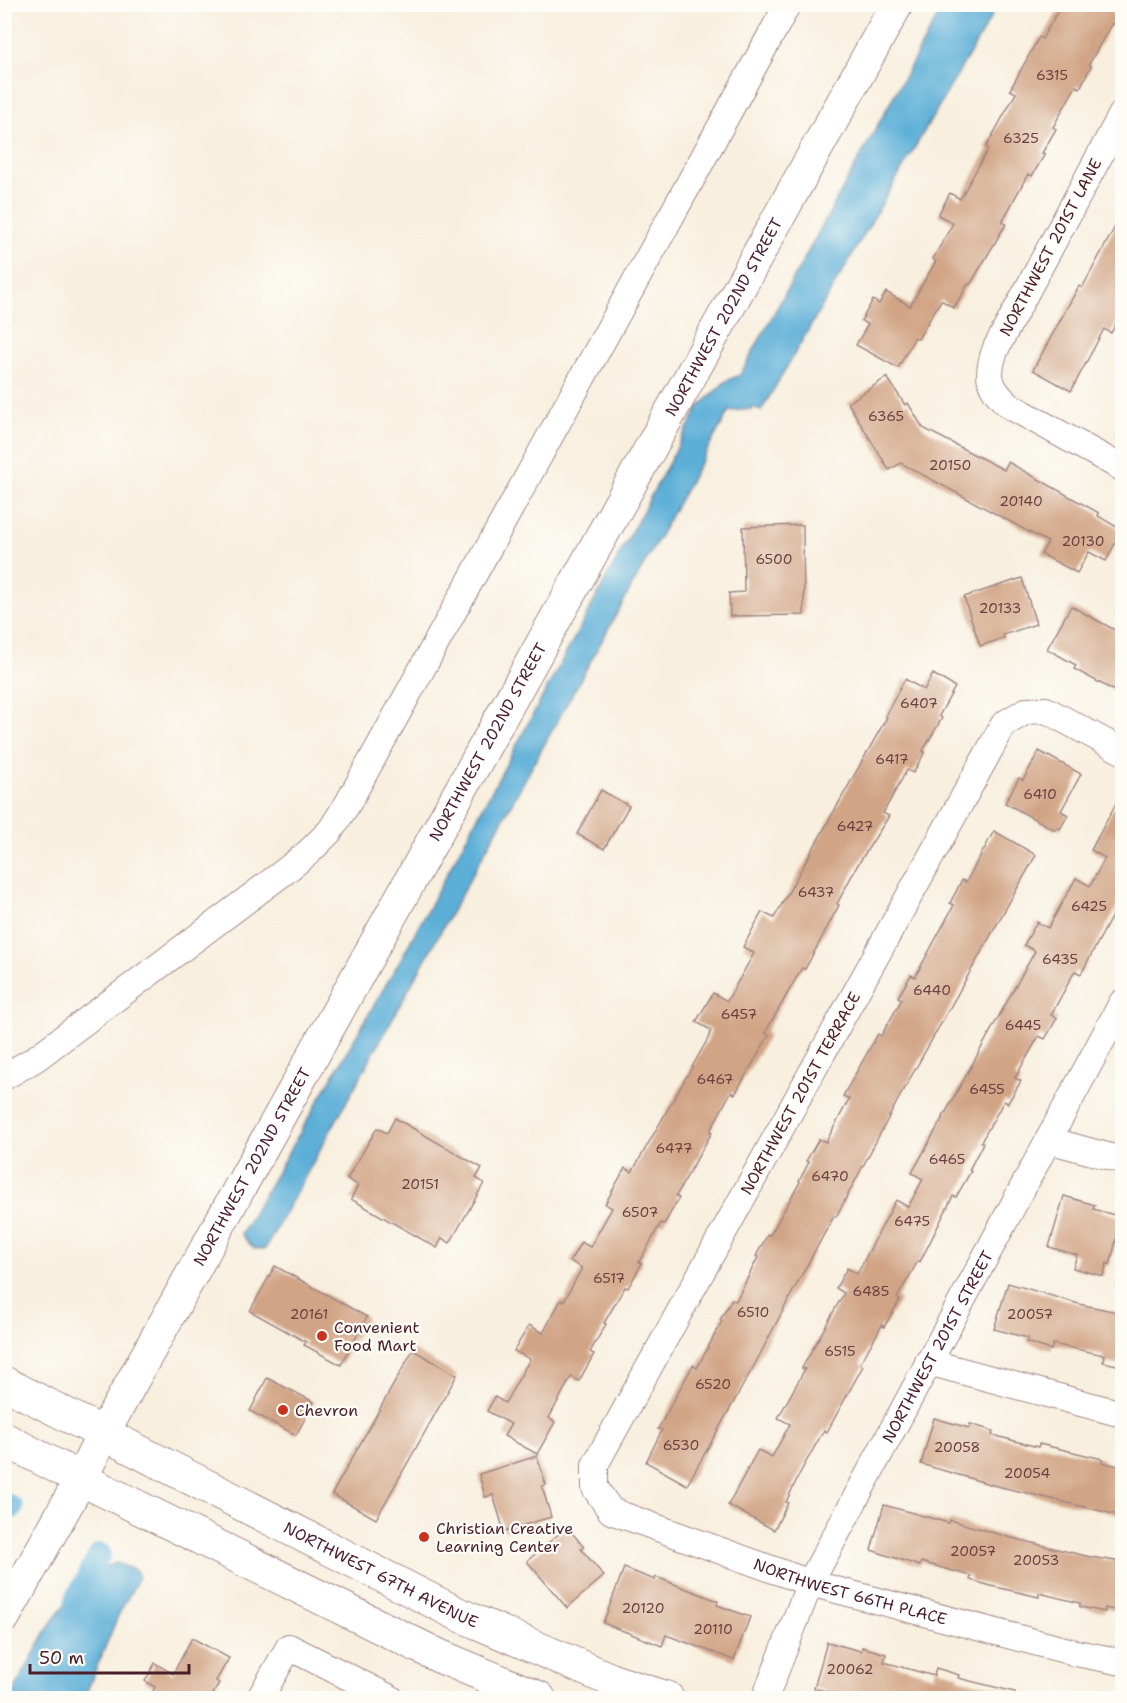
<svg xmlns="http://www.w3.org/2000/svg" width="1127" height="1703" font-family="'Shantell Sans',sans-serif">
	<rect width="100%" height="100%" fill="#fdfcf7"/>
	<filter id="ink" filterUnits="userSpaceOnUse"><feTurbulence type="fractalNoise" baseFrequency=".0167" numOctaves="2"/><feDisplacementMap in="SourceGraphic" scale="12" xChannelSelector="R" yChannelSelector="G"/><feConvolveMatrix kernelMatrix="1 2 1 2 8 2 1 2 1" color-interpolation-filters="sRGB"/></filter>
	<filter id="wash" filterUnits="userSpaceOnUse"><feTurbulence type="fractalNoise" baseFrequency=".008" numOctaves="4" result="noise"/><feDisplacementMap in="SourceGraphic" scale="24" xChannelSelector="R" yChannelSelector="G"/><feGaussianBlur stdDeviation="1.35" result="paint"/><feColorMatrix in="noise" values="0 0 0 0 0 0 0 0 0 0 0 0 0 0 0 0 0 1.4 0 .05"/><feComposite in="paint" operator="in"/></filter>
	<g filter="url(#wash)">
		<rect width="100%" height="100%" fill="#f8efde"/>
		<!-- water -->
		<g fill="#5bafd7" stroke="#526781" stroke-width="1.5">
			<polygon points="944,5 998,5 761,411 753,406 753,409 729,411 265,1249 254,1249 241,1234 402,957 699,407 726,381 740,375"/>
			<polygon points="116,1563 136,1570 139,1577 118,1616 84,1698 10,1698 49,1626 88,1573"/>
		</g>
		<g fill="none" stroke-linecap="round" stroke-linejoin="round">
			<!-- canal -->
			<g stroke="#5bafd7" stroke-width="22">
				<polyline points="4,1503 13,1508"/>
				<polyline points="75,1600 100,1554"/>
			</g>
		</g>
		<g id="blocks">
			<!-- building -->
			<g fill="#d1a485">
				<polygon points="1062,4 1122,4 1122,14 1116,26 1112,23 1089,64 1091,66 1080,88 1076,86 1053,127 1056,129 1042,153 1045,154 1032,176 1028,174 1002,222 1006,224 970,285 968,284 954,308 941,300 918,339 915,337 898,368 856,345 868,324 861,321 873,300 879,304 886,292 910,306 936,261 933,259 953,223 938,215 950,193 960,199 988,149 986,147 1016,93 1010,90 1039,37 1042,39"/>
				<polygon points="1122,214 1122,314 1111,333 1104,329 1071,391 1033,370 1079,286 1082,288"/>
				<polygon points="887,377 905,405 908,403 923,428 1004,470 1008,462 1099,513 1098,516 1122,530 1106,561 1089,552 1077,573 1041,554 1048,542 901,463 889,470 848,403"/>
				<polygon points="803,525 804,615 730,616 729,593 744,592 743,527"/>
				<polygon points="1022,578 1036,624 1003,635 1004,638 980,646 964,597"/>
				<polygon points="1071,606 1122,634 1122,695 1074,669 1076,665 1047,649"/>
				<polygon points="933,674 955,687 939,716 942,718 923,751 925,752 913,773 907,770 883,813 889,816 857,866 837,904 839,905 819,943 805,969 802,968 765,1033 769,1035 735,1094 731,1092 710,1131 712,1132 676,1196 679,1198 664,1224 661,1223 639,1262 642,1263 628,1288 625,1287 604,1323 606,1324 590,1352 594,1354 579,1381 571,1377 549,1418 555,1422 537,1454 504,1436 511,1424 487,1411 495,1397 505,1403 530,1359 514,1351 529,1325 543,1333 561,1300 564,1301 582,1268 570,1261 581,1242 590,1247 612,1208 605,1204 625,1168 632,1172 709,1037 711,1030 696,1022 713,993 727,1001 754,953 743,947 762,912 774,918 887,717 885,716 905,679 924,690"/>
				<polygon points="1039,751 1081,774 1061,811 1068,815 1060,829 1057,827 1055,830 1005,803 1019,778 1023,780"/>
				<polygon points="601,790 629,806 604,849 577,834"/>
				<polygon points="1122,792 1122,897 1081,974 1075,971 1051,1015 1057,1018 1045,1039 1039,1036 1015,1078 1021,1081 1008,1103 1004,1101 981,1142 983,1143 969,1170 971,1171 956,1197 953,1196 920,1262 918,1261 897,1298 900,1300 884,1327 882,1325 860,1364 863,1366 827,1432 824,1430 800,1473 786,1502 788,1503 774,1530 728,1505 758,1450 772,1457 790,1424 778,1418 805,1369 802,1368 844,1293 836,1288 847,1268 857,1274 896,1200 908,1207 923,1179 912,1173 1035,951 1024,945 1037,922 1048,928 1076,878 1090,886 1105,858 1091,850"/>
				<polygon points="994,831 1036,855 899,1098 836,1217 834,1216 793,1291 755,1364 687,1485 646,1462 662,1430 658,1429 693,1365 697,1368 722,1321 720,1320 732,1299 736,1301 758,1257 756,1256 768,1234 770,1235 800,1182 799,1181 809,1162 806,1161 819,1139 826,1142 849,1099 843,1096 878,1034 881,1036 902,999 898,997 911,975 915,977 954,905 950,903 962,880 966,882"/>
				<polygon points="395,1118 482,1168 476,1178 484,1183 450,1243 442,1238 437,1248 351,1199 358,1185 347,1179 377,1128 387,1133"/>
				<polygon points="1064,1196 1095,1205 1093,1209 1122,1217 1110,1265 1107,1263 1103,1276 1073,1268 1077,1255 1049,1247"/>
				<polygon points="275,1266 367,1317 341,1365 304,1345 306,1342 250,1311"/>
				<polygon points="1008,1283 1079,1304 1122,1313 1122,1366 1103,1362 1104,1355 1053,1344 1051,1350 1026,1342 1028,1338 994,1329"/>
				<polygon points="413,1350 457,1375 376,1519 332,1494"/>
				<polygon points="267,1378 314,1402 296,1435 250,1411"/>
				<polygon points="934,1418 969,1428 970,1424 993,1431 992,1435 1038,1447 1039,1444 1103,1459 1102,1462 1122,1467 1122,1516 993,1485 921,1464"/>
				<polygon points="537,1456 546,1485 542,1486 551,1517 504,1531 493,1495 485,1497 479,1474"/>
				<polygon points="884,1505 949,1523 950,1520 1008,1537 1090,1557 1122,1562 1122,1612 1105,1608 1105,1612 1080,1607 1080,1603 1039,1593 1039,1597 991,1586 970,1580 971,1576 921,1562 920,1566 871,1550"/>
				<polygon points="567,1527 584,1547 581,1549 604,1576 567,1608 527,1561"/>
				<polygon points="624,1568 655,1580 656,1577 718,1601 717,1605 750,1617 734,1660 666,1635 662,1646 603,1623"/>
				<polygon points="192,1638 229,1658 216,1681 219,1683 211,1698 149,1698 155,1687 145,1681 155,1663 173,1674"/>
				<polygon points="827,1642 861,1651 862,1647 886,1654 884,1662 934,1676 936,1668 959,1675 958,1678 1015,1692 1014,1698 851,1698 814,1688"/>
			</g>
		</g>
	</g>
	<g filter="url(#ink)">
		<use href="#blocks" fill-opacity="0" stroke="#a18784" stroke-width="1.5"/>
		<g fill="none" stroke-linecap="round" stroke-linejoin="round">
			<defs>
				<g id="minor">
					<path d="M 1122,114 L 996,348 C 986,374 987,387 1010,406 L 1122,468"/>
					<path id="s1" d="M 1122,751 L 1046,710 L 1026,711 L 1004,724 L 595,1465 L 595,1488 L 611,1511 L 810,1583 L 1076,1653 L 1122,1662"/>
					<polyline points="4,1077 35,1059 284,872 309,852 330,831 348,803 788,4"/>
					<polyline points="1048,1140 1122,1160"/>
					<polyline points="928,1362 1122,1414"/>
					<polyline points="260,1698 289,1647 390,1698"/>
					<path id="s2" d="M 765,1698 L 810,1583 L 1122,1003"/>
				</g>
				<g id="tertiary">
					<path id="s3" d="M 4,1617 L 81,1479 L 103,1434 L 897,4"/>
				</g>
				<g id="secondary">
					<path id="s4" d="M 4,1383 L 458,1614 L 616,1682 L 667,1698"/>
					<polyline points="4,1439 81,1479 439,1656 539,1698"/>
				</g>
			</defs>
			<!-- minor casing -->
			<use href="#minor" stroke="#a18784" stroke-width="28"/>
			<!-- tertiary casing -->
			<use href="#tertiary" stroke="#a18784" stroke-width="34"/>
			<!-- secondary casing -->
			<use href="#secondary" stroke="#a18784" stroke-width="35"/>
			<!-- minor -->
			<use href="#minor" stroke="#fff" stroke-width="26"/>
			<!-- tertiary -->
			<use href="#tertiary" stroke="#fff" stroke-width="32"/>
			<!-- secondary -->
			<use href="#secondary" stroke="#fff" stroke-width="33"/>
		</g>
	</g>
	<!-- markers -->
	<g fill="#c8321e" stroke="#fdfcf7" stroke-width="2">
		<circle cx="322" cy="1336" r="6"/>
		<circle cx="283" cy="1410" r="6"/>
		<circle cx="424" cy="1537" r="6"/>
	</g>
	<g text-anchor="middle" stroke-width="4.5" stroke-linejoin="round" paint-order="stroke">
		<!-- number labels -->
		<g font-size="14" fill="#6c4042">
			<text x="1052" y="80">6315</text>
			<text x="1021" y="143">6325</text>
			<text x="886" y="421">6365</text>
			<text x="950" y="470">20150</text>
			<text x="1021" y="506">20140</text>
			<text x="1083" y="546">20130</text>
			<text x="774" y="564">6500</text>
			<text x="1000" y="613">20133</text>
			<text x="919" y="708">6407</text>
			<text x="892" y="764">6417</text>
			<text x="1040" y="799">6410</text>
			<text x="855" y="831">6427</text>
			<text x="816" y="897">6437</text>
			<text x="1089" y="911">6425</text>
			<text x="1060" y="964">6435</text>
			<text x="932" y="995">6440</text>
			<text x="739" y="1019">6457</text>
			<text x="1023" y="1030">6445</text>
			<text x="715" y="1084">6467</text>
			<text x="987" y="1094">6455</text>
			<text x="674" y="1153">6477</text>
			<text x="947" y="1164">6465</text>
			<text x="830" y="1181">6470</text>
			<text x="420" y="1189">20151</text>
			<text x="640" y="1217">6507</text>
			<text x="912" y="1226">6475</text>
			<text x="609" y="1283">6517</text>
			<text x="871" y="1296">6485</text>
			<text x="753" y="1317">6510</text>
			<text x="309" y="1319">20161</text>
			<text x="1030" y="1319">20057</text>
			<text x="840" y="1356">6515</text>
			<text x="713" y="1389">6520</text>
			<text x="681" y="1450">6530</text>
			<text x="957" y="1452">20058</text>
			<text x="1027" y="1478">20054</text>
			<text x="973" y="1556">20057</text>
			<text x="1036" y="1565">20053</text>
			<text x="643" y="1613">20120</text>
			<text x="713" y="1634">20110</text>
			<text x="850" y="1674">20062</text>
		</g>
		<!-- street labels -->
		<g font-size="16" fill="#4a1f2b" stroke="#fdfcf7">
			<text transform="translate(1050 247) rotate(-62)" y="6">NORTHWEST 201ST LANE</text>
			<text dy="6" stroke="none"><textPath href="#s3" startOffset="1486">NORTHWEST 202ND STREET</textPath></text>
			<text dy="6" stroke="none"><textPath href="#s3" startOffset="1000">NORTHWEST 202ND STREET</textPath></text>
			<text transform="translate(800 1093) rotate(-61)" y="6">NORTHWEST 201ST TERRACE</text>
			<text dy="6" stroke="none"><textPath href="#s3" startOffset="514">NORTHWEST 202ND STREET</textPath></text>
			<text dy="6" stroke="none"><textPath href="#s2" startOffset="392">NORTHWEST 201ST STREET</textPath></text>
			<text dy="6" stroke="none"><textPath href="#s4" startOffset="423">NORTHWEST 67TH AVENUE</textPath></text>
			<text dy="6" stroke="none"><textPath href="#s1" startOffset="1282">NORTHWEST 66TH PLACE</textPath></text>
		</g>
		<!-- poi labels -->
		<g font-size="16" fill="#4a1f2b" stroke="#fdfcf7" text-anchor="start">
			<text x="334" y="1333">Convenient<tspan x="334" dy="18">Food Mart</tspan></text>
			<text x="295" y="1416">Chevron</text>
			<text x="436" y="1534">Christian Creative<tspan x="436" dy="18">Learning Center</tspan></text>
		</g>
	</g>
	<!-- margin -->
	<rect width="1127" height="1703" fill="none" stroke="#fdfcf7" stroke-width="24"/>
	<!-- scale -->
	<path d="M30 1664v9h159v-9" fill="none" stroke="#4a1f2b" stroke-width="3"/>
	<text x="39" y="1664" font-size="18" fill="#4a1f2b" stroke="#fdfcf7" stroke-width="4.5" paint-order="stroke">50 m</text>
</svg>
